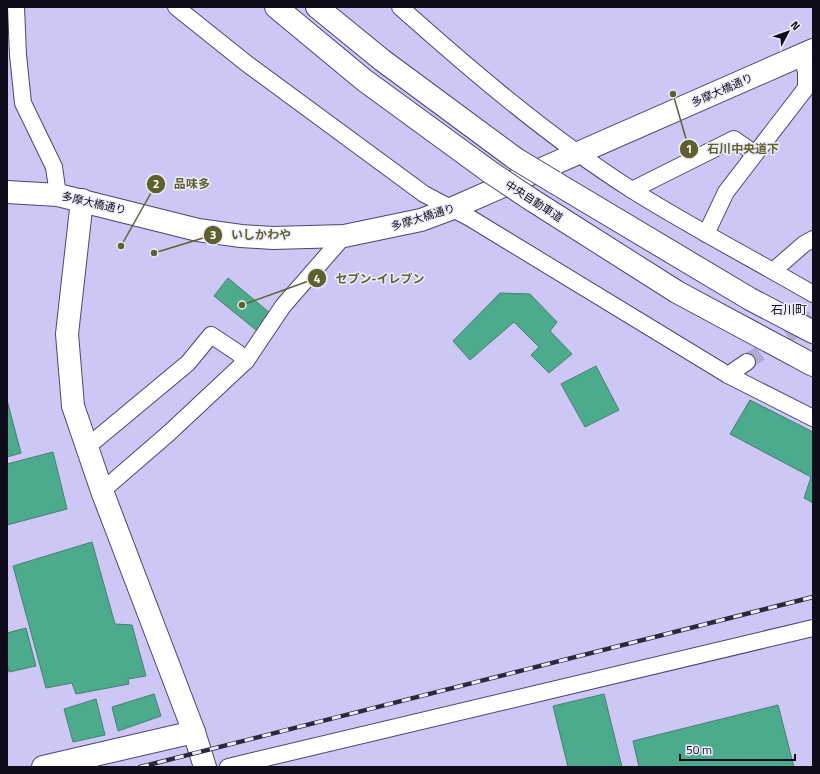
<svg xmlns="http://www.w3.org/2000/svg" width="820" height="774" font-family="'Titillium Web','Noto Sans JP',sans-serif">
	<rect width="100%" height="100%" fill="#cdc7f6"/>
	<!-- building -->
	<g fill="#4caa8d" stroke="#497f6d">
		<polygon points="228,278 270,313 256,330 214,296"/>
		<polygon points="500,293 530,294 557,322 550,331 572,354 549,373 531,355 539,347 514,322 470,360 453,341"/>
		<polygon points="596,366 619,410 585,427 561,384"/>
		<polygon points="7,400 21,453 7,457"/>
		<polygon points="750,400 813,432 813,503 804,498 811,477 730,434"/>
		<polygon points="53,452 67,509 7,525 7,464"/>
		<polygon points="92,542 115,624 132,625 146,676 128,679 129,684 76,694 72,683 46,688 13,566"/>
		<polygon points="26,628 36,666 9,672 7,663 7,633"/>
		<polygon points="154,694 161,716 118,731 112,707"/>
		<polygon points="604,694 622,767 568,767 553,706"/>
		<polygon points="96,699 105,735 73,742 64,709"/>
		<polygon points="778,705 794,767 639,767 633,741"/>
	</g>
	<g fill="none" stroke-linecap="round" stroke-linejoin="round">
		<!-- street-tunnel -->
		<polyline stroke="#b0abd5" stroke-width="16" stroke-dasharray="16 8" stroke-linecap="butt" points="747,362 813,318"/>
		<defs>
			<g id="street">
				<polyline points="16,7 18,55 23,103 54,167 58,195"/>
				<polyline points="176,7 246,63 424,194 470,218 728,375 813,418"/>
				<path d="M 400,7 C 473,72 549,137 632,190 C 691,227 753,259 813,294"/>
				<polyline points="632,190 734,139 754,153"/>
				<polyline points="706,234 726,192 806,88 806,72 802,55"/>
				<polyline points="773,271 804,244 813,239"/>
				<polyline points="728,375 747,362"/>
				<polyline points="87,447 188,363 211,335 238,353 246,361"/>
				<polyline points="102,491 169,433 246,361 283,306 344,236"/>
				<polyline points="228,767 813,628"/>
			</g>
			<g id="secondary">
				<polyline points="82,200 67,334 73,406 102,491 194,732 205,767"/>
				<polyline points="43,767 194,732"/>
			</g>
			<polyline id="primary" points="7,192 58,195 198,230 241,236 273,238 344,236 421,220 453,208 813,50"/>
			<g id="highway">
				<polyline points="276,7 364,80 490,172"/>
				<polyline points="317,7 382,60 516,159"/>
				<polyline points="554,182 750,299 813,332"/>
				<polyline points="532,200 677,292 813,365"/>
			</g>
		</defs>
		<!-- street casing -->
		<use href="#street" stroke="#4c466d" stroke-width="18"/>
		<!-- secondary casing -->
		<use href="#secondary" stroke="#4c466d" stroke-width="24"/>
		<!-- primary casing -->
		<use href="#primary" stroke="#4c466d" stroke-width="24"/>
		<!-- highway casing -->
		<use href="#highway" stroke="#4c466d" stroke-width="24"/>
		<!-- street -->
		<use href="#street" stroke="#fff" stroke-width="16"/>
		<!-- secondary -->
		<use href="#secondary" stroke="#fff" stroke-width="22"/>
		<!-- primary -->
		<use href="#primary" stroke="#fff" stroke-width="22"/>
		<!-- highway -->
		<use href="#highway" stroke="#fff" stroke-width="22"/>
		<defs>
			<polyline id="rail" points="140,767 813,597"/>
		</defs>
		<!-- rail casing -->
		<use href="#rail" stroke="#2b283c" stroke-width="4.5"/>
		<!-- rail -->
		<use href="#rail" stroke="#eeedfb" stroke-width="3" stroke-dasharray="9" stroke-linecap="butt"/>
		<defs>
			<g id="highway-bridge">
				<polyline points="516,159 554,182"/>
				<polyline points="490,172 532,200"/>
			</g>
		</defs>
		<!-- highway-bridge casing -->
		<use href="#highway-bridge" stroke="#4c466d" stroke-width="24" stroke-linecap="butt"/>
		<!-- highway-bridge -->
		<use href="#highway-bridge" stroke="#fff" stroke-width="22"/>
	</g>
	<g text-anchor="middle" stroke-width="3" stroke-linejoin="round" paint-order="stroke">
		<!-- street labels -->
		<g font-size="11" fill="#0f0c1c" stroke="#eeedfb">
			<text transform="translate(722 90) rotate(-24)" y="4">多摩大橋通り</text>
			<text transform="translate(534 201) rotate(33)" y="4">中央自動車道</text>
			<text transform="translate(94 203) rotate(13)" y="4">多摩大橋通り</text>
			<text transform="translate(423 217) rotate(-17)" y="4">多摩大橋通り</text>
		</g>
		<!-- neighbourhood labels -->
		<g font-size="12" fill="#0f0c1c" stroke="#eeedfb">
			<text x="789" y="314">石川町</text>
		</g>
	</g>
	<!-- callouts -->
	<path fill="none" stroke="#5f602e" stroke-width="1.5" d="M673 94L689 149M121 246L156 184M154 253L213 235M242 305L317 278"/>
	<g fill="#5f602e" stroke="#eeedfb" stroke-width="1.5">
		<circle cx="673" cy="94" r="4"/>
		<circle cx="121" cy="246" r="4"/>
		<circle cx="154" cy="253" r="4"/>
		<circle cx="242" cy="305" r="4"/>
		<circle cx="689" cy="149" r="10"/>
		<circle cx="156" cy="184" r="10"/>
		<circle cx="213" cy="235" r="10"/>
		<circle cx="317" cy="278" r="10"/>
	</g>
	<g font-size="12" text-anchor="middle" font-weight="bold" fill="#fff">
		<text x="689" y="153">1</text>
		<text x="156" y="188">2</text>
		<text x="213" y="239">3</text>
		<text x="317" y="283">4</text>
	</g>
	<g font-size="12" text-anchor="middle" font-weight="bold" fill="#5f602e" stroke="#eeedfb" stroke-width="3" stroke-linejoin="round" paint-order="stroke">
		<text x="743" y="153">石川中央道下</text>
		<text x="192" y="188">品味多</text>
		<text x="261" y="239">いしかわや</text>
		<text x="380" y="283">セブン-イレブン</text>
	</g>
	<!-- border -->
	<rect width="820" height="774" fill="none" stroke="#0f0c1c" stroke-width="16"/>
	<!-- north arrow -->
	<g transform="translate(788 32) rotate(49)" stroke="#eeedfb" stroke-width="3" paint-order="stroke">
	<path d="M0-3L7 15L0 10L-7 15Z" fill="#0f0c1c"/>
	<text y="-6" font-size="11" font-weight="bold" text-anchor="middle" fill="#0f0c1c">N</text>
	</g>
	<!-- scale -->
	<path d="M680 754v6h115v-6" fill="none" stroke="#0f0c1c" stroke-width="2"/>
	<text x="686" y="754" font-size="12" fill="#0f0c1c" stroke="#eeedfb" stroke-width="3" paint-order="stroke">50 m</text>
</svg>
